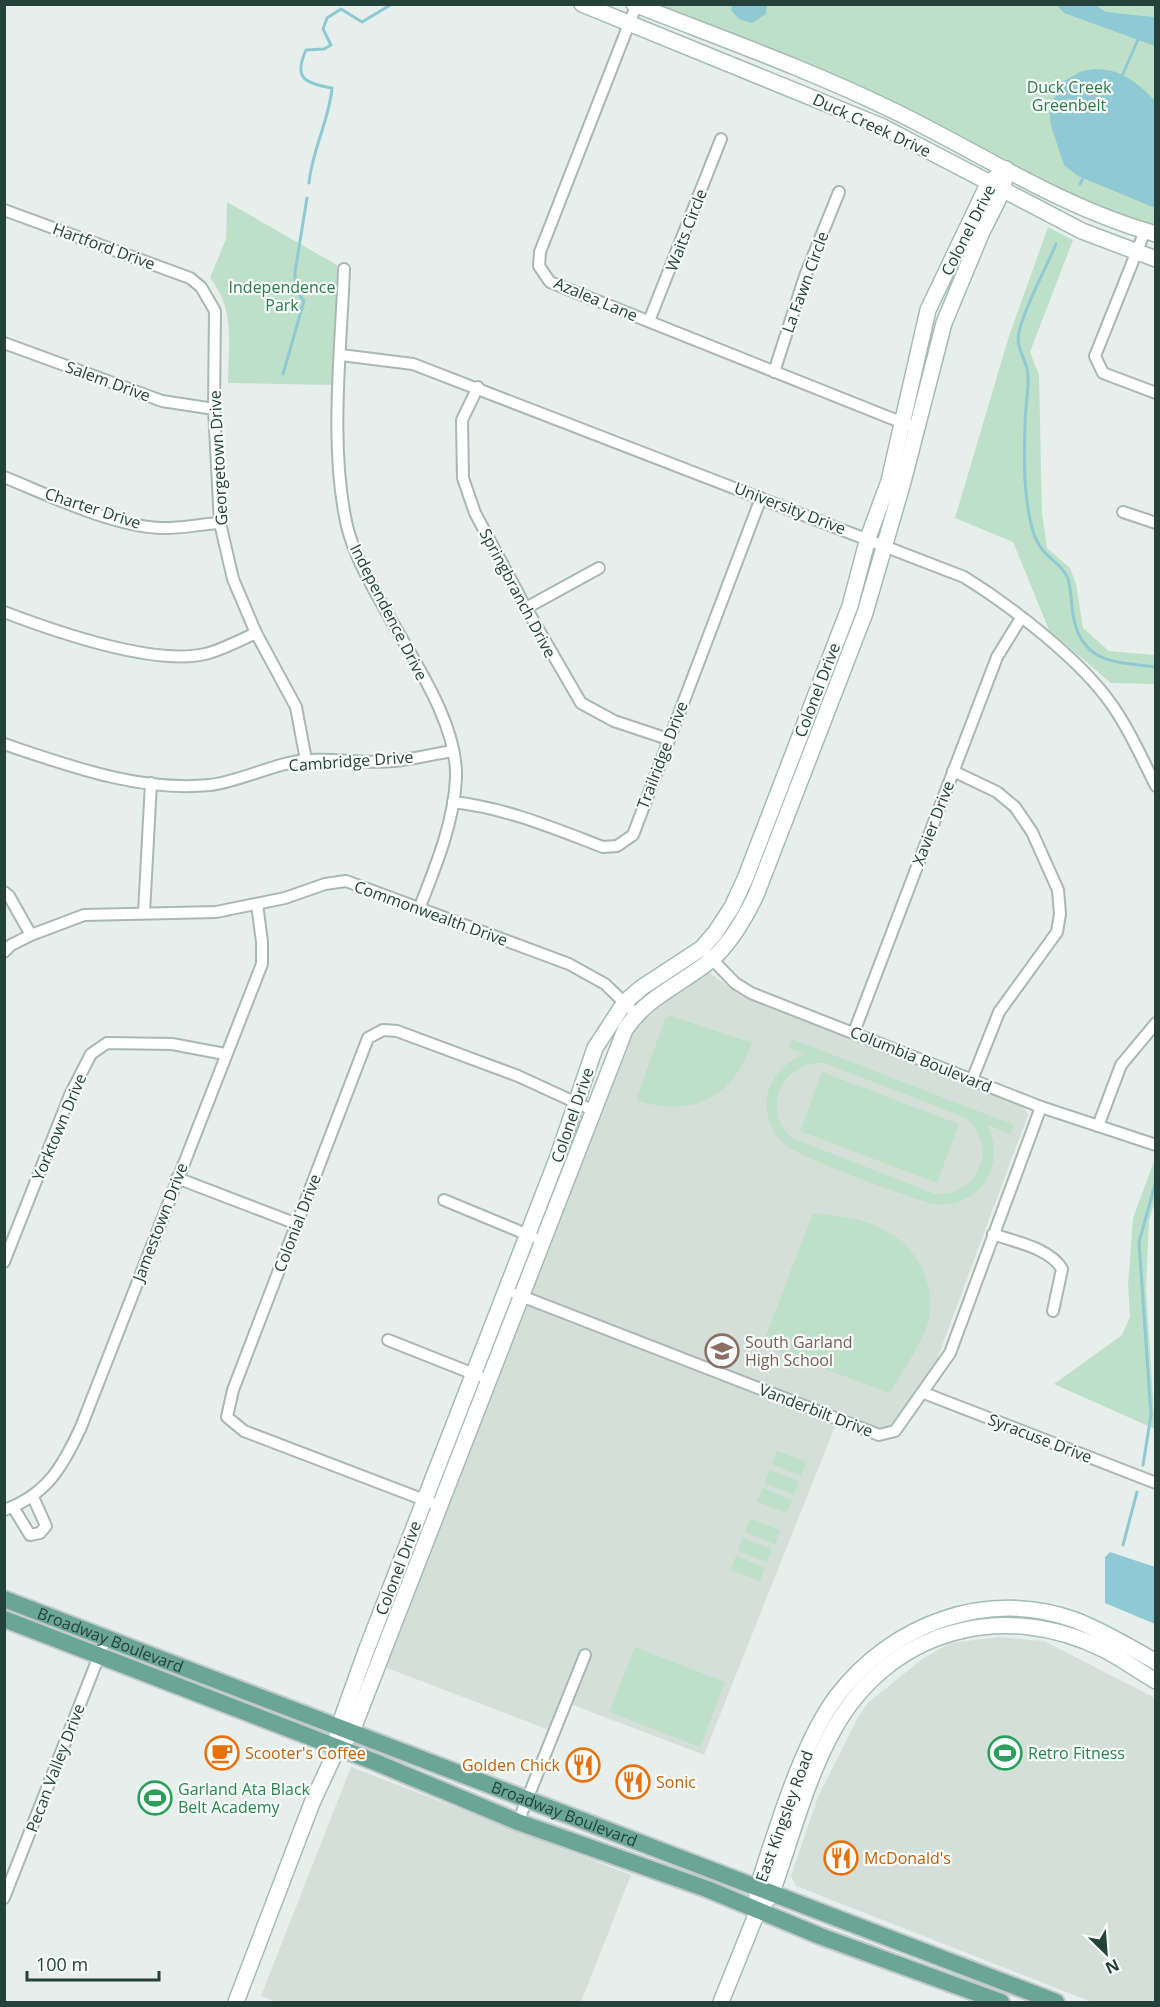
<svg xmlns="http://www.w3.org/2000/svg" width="1160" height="2007" font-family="'Open Sans',sans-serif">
	<rect width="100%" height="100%" fill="#e6efeb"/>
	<!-- built -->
	<g fill="#d4dfda">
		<polygon points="705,969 741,996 1025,1108 1028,1115 936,1362 893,1425 880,1429 840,1414 704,1755 560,1700 549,1730 382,1666 631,1025"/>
		<polygon points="999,1637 1044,1641 1155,1698 1155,2002 1092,2002 796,1886 791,1876 818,1797 858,1717 868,1703 922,1659 950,1643"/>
		<polygon points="351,1767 631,1875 581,2002 277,2002 261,1996"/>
	</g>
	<!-- green -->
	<g fill="#bfe0c8" fill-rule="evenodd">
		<polygon points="656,5 1155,5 1155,228 1085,202 760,46"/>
		<path d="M 227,202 L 337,265 L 334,385 L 228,383 C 228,345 236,310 210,278 L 226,239 Z"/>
		<polygon points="1048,227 1073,240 1030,352 1039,375 1042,513 1047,548 1070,568 1076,584 1083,628 1109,651 1155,655 1155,684 1111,683 1049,630 1013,542 955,518 1009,336"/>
		<path d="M 671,1016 L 752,1043 C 733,1098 691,1119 636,1100 L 665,1019 Z"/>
		<path d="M 792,1039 L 1014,1125 L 1011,1134 L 987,1125 C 1009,1165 978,1211 932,1204 C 906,1196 800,1159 783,1143 C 770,1130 763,1111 768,1093 C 772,1074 787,1062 804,1054 L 789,1048 ZM 824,1063 L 964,1117 C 1000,1145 979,1196 935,1194 L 792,1138 C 760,1109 782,1061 824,1063 Z"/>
		<polygon points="822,1072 959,1124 937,1183 800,1131"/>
		<polygon points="1155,1159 1155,1200 1149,1221 1146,1288 1155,1429 1054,1384 1122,1335 1130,1317 1128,1285 1133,1218"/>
		<path d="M 813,1213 C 837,1216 864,1218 885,1230 C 917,1247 936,1284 929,1319 C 924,1341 901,1373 890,1393 L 762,1346 Z"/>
		<polygon points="777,1451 807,1462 801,1476 772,1464"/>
		<polygon points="770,1470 799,1481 794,1495 764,1483"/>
		<polygon points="763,1488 792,1500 787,1513 757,1502"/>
		<polygon points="750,1519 780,1530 775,1544 745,1532"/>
		<polygon points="743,1538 772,1549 767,1562 738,1551"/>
		<polygon points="736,1556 765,1568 760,1581 730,1570"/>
		<polygon points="635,1647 725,1682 700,1747 609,1712"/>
	</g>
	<!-- water -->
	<g fill="#8ec9d4">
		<polygon points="732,5 732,4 767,5 766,14 752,23 739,19 731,10"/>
		<polygon points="1057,5 1095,5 1106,12 1153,17 1155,18 1155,46 1064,13"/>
		<path d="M 1094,69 C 1121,69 1137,82 1155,101 L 1155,208 L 1078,176 L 1064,165 L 1051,126 L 1049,108 L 1064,81 L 1082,71 Z"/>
		<polygon points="1110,1552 1155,1567 1155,1624 1105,1603 1105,1557"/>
	</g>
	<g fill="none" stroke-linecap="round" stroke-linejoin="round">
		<!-- stream -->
		<g stroke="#8ec9d4" stroke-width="3">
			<polyline points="1122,76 1140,35"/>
			<path d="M 309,183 C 312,150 329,121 332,88 C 305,83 293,79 306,50 L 324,49 L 331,45 L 323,29 L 327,18 L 341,9 L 362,22 L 392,4"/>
			<polyline points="1080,184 1085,175"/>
			<path d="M 1056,244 C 1046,268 1024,308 1019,332 C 1015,349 1027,359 1028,375 C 1029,391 1025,408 1025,425 C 1024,461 1023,503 1035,537 C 1043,558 1062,562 1068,579 C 1072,592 1071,607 1074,620 C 1084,664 1117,662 1156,667"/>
			<polyline points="283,374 304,301 295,290 295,272 307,198"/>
			<polyline points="1143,1465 1151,1415 1139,1242 1156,1181"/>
			<polyline points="1123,1545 1137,1492"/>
		</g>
		<defs>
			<g id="street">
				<polyline points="636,6 540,252 539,266 550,282 908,425"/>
				<polyline points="4,210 190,278 201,287 215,311 214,409 220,523 233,579 256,633 296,707 306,760"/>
				<polyline points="1145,231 1095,356 1103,373 1156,393"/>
				<path d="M 344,269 C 341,351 329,447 347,526 C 355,559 375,591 391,620 C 416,664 458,726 456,778 C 454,823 435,868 419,909"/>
				<polyline points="649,321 721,139"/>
				<polyline points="4,343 162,401 214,409"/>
				<path d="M 341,355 L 413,364 L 964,577 C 1011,606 1081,660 1112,705 C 1130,730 1142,759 1156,786"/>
				<polyline points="774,372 805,276 839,192"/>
				<polyline points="478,387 462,420 463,478 475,513 526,608 581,703 614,721 668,739"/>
				<path d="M 4,477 C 51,496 109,525 160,528 C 179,529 201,524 220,523"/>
				<polyline points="1123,512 1156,523"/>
				<polyline points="526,608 599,568"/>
				<path d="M 4,612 C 54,631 152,666 205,654 C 222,650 240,640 256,633"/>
				<path d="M 4,744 C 69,766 140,792 210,785 C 243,781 273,763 307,760 C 336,758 365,764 394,761 C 414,759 433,754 453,751"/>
				<polyline points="953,771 997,792 1015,807 1032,832 1058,890 1060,914 1057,932 999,1012 972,1080"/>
				<path d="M 453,802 C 506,808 553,828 603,847 L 617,846 L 633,835 L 761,498"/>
				<polyline points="4,892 9,896 31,935"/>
				<polyline points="144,913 151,783"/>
				<polyline points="4,952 11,945 31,935 84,915 216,912 285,898 325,884 346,881 569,964 605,984 635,1013"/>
				<polyline points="709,956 735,983 751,993 1041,1107 1156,1145"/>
				<polyline points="854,1032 997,657 1021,618"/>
				<polyline points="1098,1126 1121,1065 1156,1023"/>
				<polyline points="177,1178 297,1224"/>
				<polyline points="444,1200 533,1237"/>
				<path d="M 993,1234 C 1015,1242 1050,1248 1062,1269 L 1053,1311"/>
				<polyline points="4,1262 70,1095 91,1054 107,1043 172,1044 225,1054"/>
				<polyline points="516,1294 879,1435 895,1431 950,1353 1041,1107"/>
				<polyline points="388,1340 479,1376"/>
				<polyline points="924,1393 1156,1483"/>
				<polyline points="440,1506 244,1431 227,1417 233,1390 368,1038 383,1030 397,1031 518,1076 592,1110"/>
				<polyline points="13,1507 30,1535 40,1533 46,1526 33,1497"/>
				<path d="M 4,1510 C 47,1495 63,1466 81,1427 L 262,964 L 262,942 L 257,904"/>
				<polyline points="518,1822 585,1655"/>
				<polyline points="4,1898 106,1638"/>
			</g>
			<g id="secondary">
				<polyline points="582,4 881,126 1082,231 1156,259"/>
				<path d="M 634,4 C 720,38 808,69 892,110 C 979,152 1062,208 1156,234"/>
				<polyline points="337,1739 338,1729 366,1651 557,1159 595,1048 625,1002 641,988 702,948 715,933 732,907 745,879 850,606 868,538 889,481 928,310 988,184 1006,169"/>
				<path d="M 757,1898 L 757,1889 C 776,1832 801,1744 837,1696 C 892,1624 987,1588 1075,1620 C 1103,1631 1130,1647 1156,1662"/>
				<path d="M 236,2002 L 312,1803 L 337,1749 L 351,1734 L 625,1030 C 646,997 682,984 711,960 C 731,943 745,918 756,895 L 865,613 L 903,482 L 944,323 L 981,234 L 1003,190 L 1006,169"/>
				<path d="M 721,2002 L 758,1910 L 771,1895 C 791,1840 806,1779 834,1729 C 890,1629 1004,1599 1105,1650 C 1122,1659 1139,1671 1156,1681"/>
			</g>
			<g id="primary">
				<path id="s1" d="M 4,1599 L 1056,2002"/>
				<polyline points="4,1619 375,1762 518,1822 707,1889 820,1936 1001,2002"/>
			</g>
		</defs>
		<!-- street casing -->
		<use href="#street" stroke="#a8b8b2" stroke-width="14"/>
		<!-- secondary casing -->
		<use href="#secondary" stroke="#a4bbb3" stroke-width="18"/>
		<!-- primary casing -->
		<use href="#primary" stroke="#c2cac8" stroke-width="20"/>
		<!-- street -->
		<use href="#street" stroke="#fff" stroke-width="10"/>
		<!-- secondary -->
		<use href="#secondary" stroke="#fff" stroke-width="15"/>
		<!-- primary -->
		<use href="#primary" stroke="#6aa596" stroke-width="16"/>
	</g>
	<!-- icons -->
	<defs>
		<symbol id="school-ring" viewBox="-11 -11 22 22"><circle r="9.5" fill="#f7fbf9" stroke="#8d6e63" stroke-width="1.5"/><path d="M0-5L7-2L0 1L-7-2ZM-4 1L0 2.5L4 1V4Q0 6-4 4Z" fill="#8d6e63"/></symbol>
		<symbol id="cafe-ring" viewBox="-11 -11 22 22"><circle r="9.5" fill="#f7fbf9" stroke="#e8710a" stroke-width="1.5"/><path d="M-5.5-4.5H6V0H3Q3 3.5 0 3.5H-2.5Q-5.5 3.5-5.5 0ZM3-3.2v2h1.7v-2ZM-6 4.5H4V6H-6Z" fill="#e8710a"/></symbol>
		<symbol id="stadium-ring" viewBox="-11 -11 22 22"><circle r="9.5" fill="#f7fbf9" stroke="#2e9e5b" stroke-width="1.5"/><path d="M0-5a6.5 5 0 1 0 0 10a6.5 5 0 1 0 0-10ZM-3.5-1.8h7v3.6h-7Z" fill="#2e9e5b"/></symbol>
		<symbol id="restaurant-ring" viewBox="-11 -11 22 22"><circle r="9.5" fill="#f7fbf9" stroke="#e8710a" stroke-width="1.5"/><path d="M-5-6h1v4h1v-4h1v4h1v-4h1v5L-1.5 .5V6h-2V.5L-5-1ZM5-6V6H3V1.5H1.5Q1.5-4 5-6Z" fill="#e8710a"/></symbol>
	</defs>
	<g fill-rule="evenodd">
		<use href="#school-ring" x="703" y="1332" width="38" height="38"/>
		<use href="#cafe-ring" x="203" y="1734" width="38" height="38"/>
		<use href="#stadium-ring" x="986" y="1734" width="38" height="38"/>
		<use href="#restaurant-ring" x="564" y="1746" width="38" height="38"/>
		<use href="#restaurant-ring" x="614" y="1763" width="38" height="38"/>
		<use href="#stadium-ring" x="136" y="1779" width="38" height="38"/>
		<use href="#restaurant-ring" x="822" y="1839" width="38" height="38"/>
	</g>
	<g text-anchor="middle" stroke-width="4.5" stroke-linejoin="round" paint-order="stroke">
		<!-- park labels -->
		<g font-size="16" fill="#2d7a4b" stroke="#f7fbf9">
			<text x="1069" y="93">Duck Creek<tspan x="1069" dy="18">Greenbelt</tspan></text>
			<text x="282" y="293">Independence<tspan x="282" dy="18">Park</tspan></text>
		</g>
		<!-- street labels -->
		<g font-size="16" fill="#24423a" stroke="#f7fbf9">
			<text transform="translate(872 125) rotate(25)" y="6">Duck Creek Drive</text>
			<text transform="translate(686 230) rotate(-69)" y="6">Waits Circle</text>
			<text transform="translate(968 230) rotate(-63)" y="6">Colonel Drive</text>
			<text transform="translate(104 246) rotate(20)" y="6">Hartford Drive</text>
			<text transform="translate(805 282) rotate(-70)" y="6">La Fawn Circle</text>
			<text transform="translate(596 299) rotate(23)" y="6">Azalea Lane</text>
			<text transform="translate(108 381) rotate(20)" y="6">Salem Drive</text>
			<text transform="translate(218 458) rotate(-93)" y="6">Georgetown Drive</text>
			<text transform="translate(93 508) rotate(18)" y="6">Charter Drive</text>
			<text transform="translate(790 508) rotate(21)" y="6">University Drive</text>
			<text transform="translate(518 593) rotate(62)" y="6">Springbranch Drive</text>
			<text transform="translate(389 612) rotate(63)" y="6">Independence Drive</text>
			<text transform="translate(817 690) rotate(-69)" y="6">Colonel Drive</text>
			<text transform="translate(662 755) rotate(-69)" y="6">Trailridge Drive</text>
			<text transform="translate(351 761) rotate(-4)" y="6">Cambridge Drive</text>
			<text transform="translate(933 823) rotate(-69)" y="6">Xavier Drive</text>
			<text transform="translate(431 913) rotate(20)" y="6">Commonwealth Drive</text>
			<text transform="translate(921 1059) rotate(22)" y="6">Columbia Boulevard</text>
			<text transform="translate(572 1115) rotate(-71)" y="6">Colonel Drive</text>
			<text transform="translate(59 1127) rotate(-67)" y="6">Yorktown Drive</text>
			<text transform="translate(160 1222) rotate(-69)" y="6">Jamestown Drive</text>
			<text transform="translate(297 1223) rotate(-69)" y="6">Colonial Drive</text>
			<text transform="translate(816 1410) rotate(21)" y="6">Vanderbilt Drive</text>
			<text transform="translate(1040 1438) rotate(21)" y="6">Syracuse Drive</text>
			<text transform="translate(398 1568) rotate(-69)" y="6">Colonel Drive</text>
			<text dy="6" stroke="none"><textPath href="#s1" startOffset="114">Broadway Boulevard</textPath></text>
			<text transform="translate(55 1768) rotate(-69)" y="6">Pecan Valley Drive</text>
			<text dy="6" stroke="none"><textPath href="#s1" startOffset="600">Broadway Boulevard</textPath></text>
			<text transform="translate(784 1816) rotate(-70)" y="6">East Kingsley Road</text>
		</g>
		<!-- education labels -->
		<g font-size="16" fill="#785e54" stroke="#f7fbf9" text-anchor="start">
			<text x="745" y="1348">South Garland<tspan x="745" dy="18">High School</tspan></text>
		</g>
		<!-- food labels -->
		<g font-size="16" fill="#c56008" stroke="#f7fbf9" text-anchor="start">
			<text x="245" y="1759">Scooter's Coffee</text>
			<text x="560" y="1771" text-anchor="end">Golden Chick</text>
			<text x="656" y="1788">Sonic</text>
			<text x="864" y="1864">McDonald's</text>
		</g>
		<!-- leisure labels -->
		<g font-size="16" fill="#27864d" stroke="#f7fbf9" text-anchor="start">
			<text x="1028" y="1759">Retro Fitness</text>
			<text x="178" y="1795">Garland Ata Black<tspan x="178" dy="18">Belt Academy</tspan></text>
		</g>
	</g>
	<!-- border -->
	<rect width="1160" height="2007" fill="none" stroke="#24423a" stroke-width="12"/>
	<!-- north arrow -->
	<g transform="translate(1106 1953) rotate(155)" stroke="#f7fbf9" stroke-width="4.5" paint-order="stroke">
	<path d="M0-4.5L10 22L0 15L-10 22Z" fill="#24423a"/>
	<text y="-9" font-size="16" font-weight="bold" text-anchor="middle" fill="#24423a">N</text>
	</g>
	<!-- scale -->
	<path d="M27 1971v9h132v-9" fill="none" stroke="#24423a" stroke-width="3"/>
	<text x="36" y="1971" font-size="18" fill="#24423a" stroke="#f7fbf9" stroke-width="4.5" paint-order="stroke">100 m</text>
</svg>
